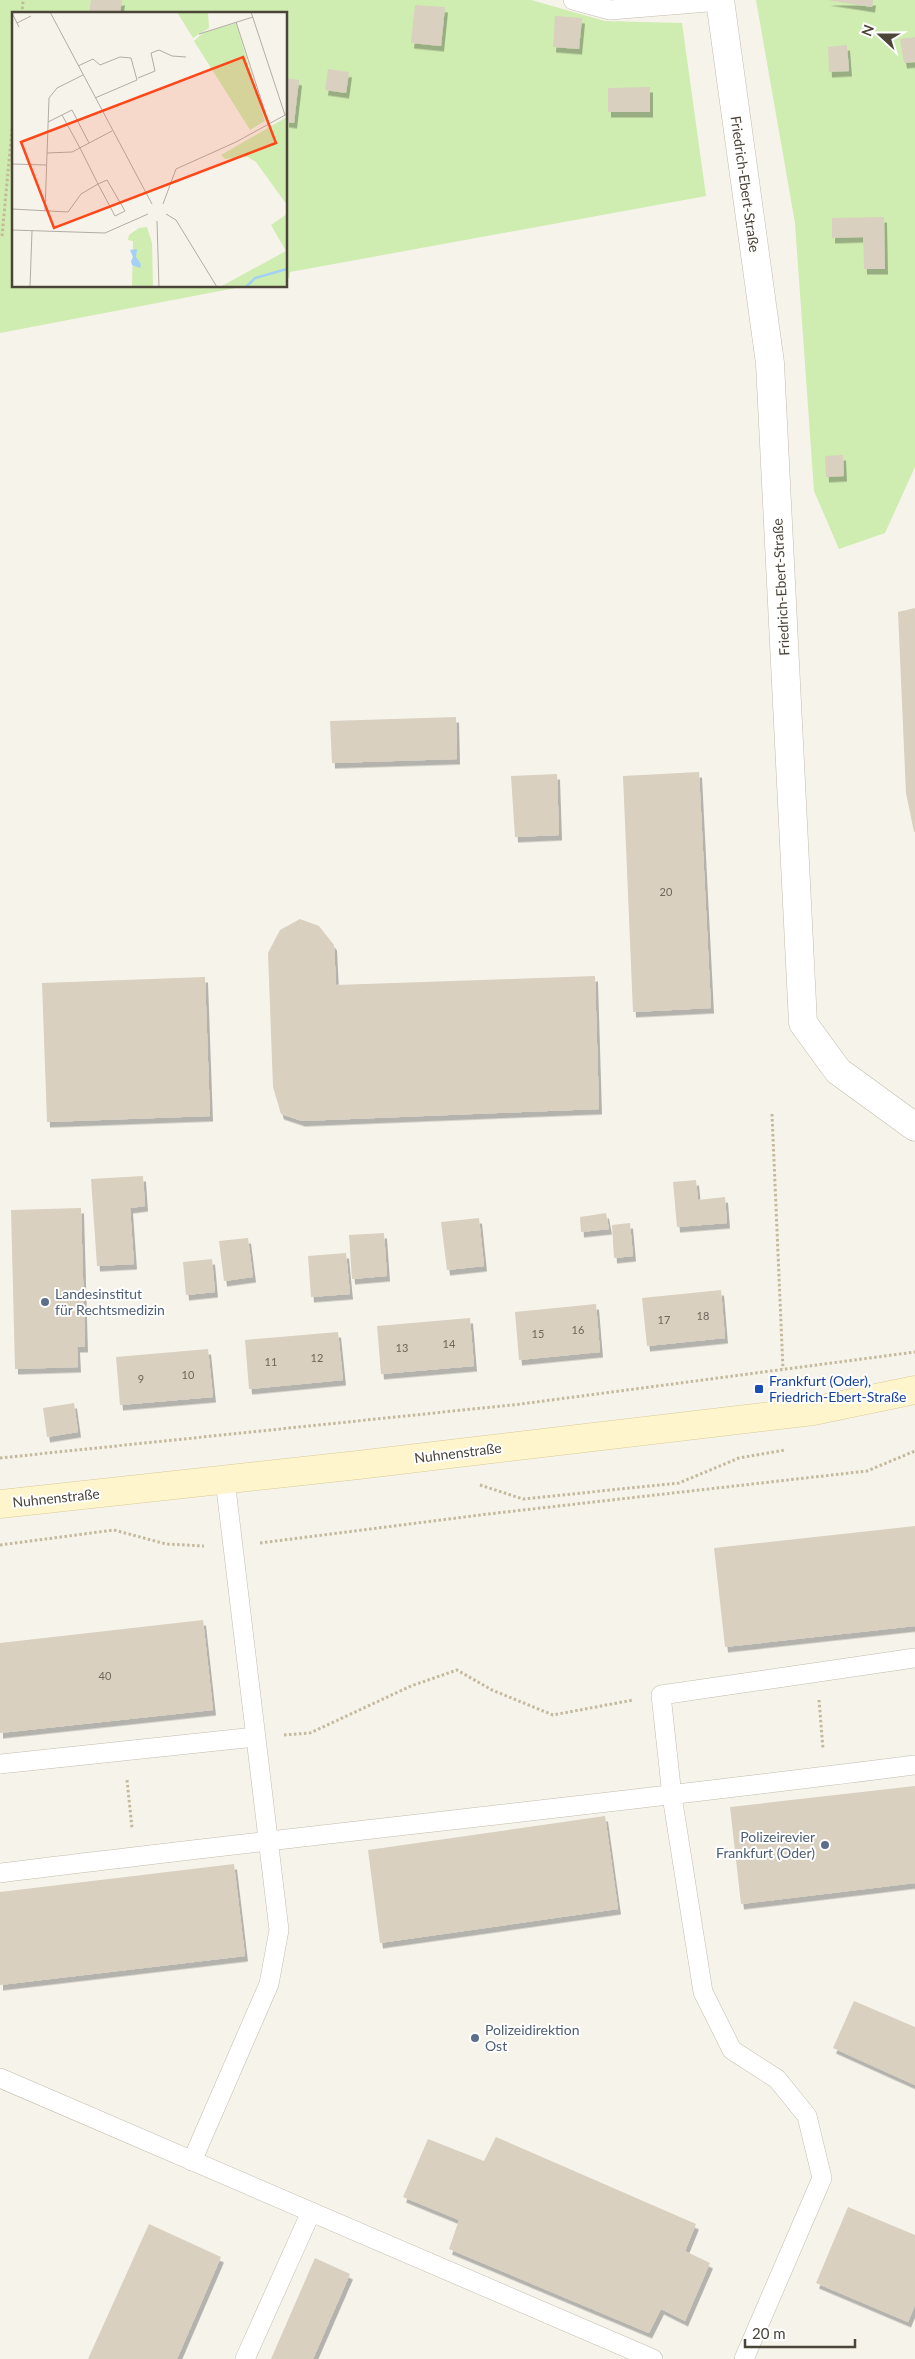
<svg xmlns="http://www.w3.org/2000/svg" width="915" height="2359" font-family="Lato,sans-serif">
	<defs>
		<filter id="shadow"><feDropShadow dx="3" dy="5.5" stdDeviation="0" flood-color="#0004"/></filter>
	</defs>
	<rect width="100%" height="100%" fill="#f6f3eb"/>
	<!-- green -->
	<g fill="#cfecb1">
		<polygon points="0,0 531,0 605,21 682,23 706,196 290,272 289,278 286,279 286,14 14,14 14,286 246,286 0,333"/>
		<polygon points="756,0 915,0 915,467 885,533 839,549 814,491 795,223"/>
	</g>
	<!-- building -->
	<g fill="#d9d0bf" filter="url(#shadow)">
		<polygon points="91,0 122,0 120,14 89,14"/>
		<polygon points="827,0 873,0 872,7"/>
		<polygon points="415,5 445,7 441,46 411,43"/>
		<polygon points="555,16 582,18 579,49 553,47"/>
		<polygon points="915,37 915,62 904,63 900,39"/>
		<polygon points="847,45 849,71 829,72 828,47"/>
		<polygon points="328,69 349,72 346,93 325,90"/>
		<polygon points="286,78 299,80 294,123 286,122"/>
		<polygon points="650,87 650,112 608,112 608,88"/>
		<polygon points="884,217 885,269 864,269 863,237 832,238 832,218"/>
		<polygon points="843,455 844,476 826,477 825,456"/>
		<polygon points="915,608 915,832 914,832 906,793 898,612"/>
		<polygon points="456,717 457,759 332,763 330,721"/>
		<polygon points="699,772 711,1008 633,1012 623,776"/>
		<polygon points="557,774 559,835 515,837 511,776"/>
		<polygon points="300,919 319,926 334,945 336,985 595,976 599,1109 302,1121 281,1114 273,1087 268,953 280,930"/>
		<polygon points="205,977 210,1116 47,1122 42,983"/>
		<polygon points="143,1176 145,1206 130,1208 134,1264 97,1266 91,1179"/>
		<polygon points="696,1180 698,1200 725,1197 727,1223 677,1227 673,1182"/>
		<polygon points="81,1208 85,1347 77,1347 78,1367 15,1369 11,1210"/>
		<polygon points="606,1213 609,1229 581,1232 580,1217"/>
		<polygon points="479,1218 484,1266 447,1270 441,1222"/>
		<polygon points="630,1223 633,1256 614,1258 612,1225"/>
		<polygon points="384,1233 387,1276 352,1279 349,1235"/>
		<polygon points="248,1238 253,1277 224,1281 219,1241"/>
		<polygon points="346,1253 350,1294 311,1297 308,1256"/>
		<polygon points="212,1259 215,1292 186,1295 183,1262"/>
		<polygon points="721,1290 725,1338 647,1346 642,1298"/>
		<polygon points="596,1304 600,1352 519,1360 515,1312"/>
		<polygon points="470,1318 474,1366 381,1374 377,1326"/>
		<polygon points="338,1332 343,1380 249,1389 245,1340"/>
		<polygon points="208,1349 213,1397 120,1405 116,1357"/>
		<polygon points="74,1403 78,1432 47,1437 43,1408"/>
		<polygon points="915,1526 915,1626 725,1647 714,1548"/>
		<polygon points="203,1620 213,1710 0,1733 0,1643"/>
		<polygon points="915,1786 915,1883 741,1904 730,1807"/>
		<polygon points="605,1816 618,1909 380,1943 368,1850"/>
		<polygon points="234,1864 245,1956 0,1985 0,1892"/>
		<polygon points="854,2001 915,2027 915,2085 833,2048"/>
		<polygon points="496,2137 696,2224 685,2251 710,2263 685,2321 661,2309 649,2333 449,2249 459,2220 403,2197 428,2139 484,2161"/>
		<polygon points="848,2207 915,2235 915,2305 908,2322 816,2283"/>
		<polygon points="149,2224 221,2257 177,2359 88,2359"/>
		<polygon points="315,2258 350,2274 313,2359 271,2359"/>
	</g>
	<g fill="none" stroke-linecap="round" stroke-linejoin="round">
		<defs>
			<g id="lane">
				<polyline points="573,0 610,10 720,1"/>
				<polyline points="0,1764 255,1737"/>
				<path d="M 0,1873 C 305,1835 610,1804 915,1765"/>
				<polyline points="0,2078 653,2359"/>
				<polyline points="192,2161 269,1984 279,1930 225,1480"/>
				<polyline points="245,2359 311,2212"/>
				<polyline points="744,2359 822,2178 807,2116 777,2079 732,2050 703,1992 672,1796 661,1695 915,1658"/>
			</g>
			<polyline id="street" points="720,0 770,363 803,1023 838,1071 915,1127"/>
			<polyline id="secondary" points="0,1504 358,1465 813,1411 915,1390"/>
		</defs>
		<!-- lane casing -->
		<use href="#lane" stroke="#c3bcac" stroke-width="20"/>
		<!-- street casing -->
		<use href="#street" stroke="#c3bcac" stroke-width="29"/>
		<!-- secondary casing -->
		<use href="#secondary" stroke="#d9ca98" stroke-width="29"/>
		<!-- path -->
		<g stroke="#c5b99c" stroke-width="3" stroke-dasharray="2.5 2.5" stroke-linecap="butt">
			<polyline points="22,14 23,0"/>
			<polyline points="2,236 14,108"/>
			<polyline points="772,1114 783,1369"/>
			<polyline points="0,1458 521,1404 915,1352"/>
			<polyline points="480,1485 523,1499 679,1483 739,1458 785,1450"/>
			<polyline points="260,1543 488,1514 867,1471 915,1451"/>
			<polyline points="0,1545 114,1530 166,1544 204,1546"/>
			<polyline points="819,1700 823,1749"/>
			<polyline points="284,1735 310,1733 411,1686 457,1670 492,1690 553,1715 633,1700"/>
			<polyline points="127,1780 132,1828"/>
		</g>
		<!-- lane -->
		<use href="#lane" stroke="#fff" stroke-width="19"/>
		<!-- street -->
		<use href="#street" stroke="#fff" stroke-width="28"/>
		<!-- secondary -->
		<use href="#secondary" stroke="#fff5cc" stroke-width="28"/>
	</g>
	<!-- markers -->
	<g fill="#5c6f8a" stroke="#fff" stroke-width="2">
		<circle cx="45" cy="1302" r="5"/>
		<circle cx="825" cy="1845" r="5"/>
		<circle cx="475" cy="2038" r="5"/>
	</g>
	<rect fill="#1a4fb4" stroke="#fff" stroke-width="2" x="754" y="1384" width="10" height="10" rx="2.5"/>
	<g text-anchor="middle" stroke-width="4" stroke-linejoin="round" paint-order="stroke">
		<!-- number labels -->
		<g font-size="11" fill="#6e675a">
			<text x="666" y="896">20</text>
			<text x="703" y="1320">18</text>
			<text x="664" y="1324">17</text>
			<text x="578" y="1334">16</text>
			<text x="538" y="1338">15</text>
			<text x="449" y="1348">14</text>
			<text x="402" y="1352">13</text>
			<text x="317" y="1362">12</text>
			<text x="271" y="1366">11</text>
			<text x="188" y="1379">10</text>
			<text x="141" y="1383">9</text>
			<text x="105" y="1680">40</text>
		</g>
		<!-- street labels -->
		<g font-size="14" fill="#4b4438" stroke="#fff">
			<text transform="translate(745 184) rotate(82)" y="5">Friedrich-Ebert-Straße</text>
			<text transform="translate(781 587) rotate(-93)" y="5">Friedrich-Ebert-Straße</text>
			<text transform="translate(458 1453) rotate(-7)" y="5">Nuhnenstraße</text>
			<text transform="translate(56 1498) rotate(-6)" y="5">Nuhnenstraße</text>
		</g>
		<!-- service labels -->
		<g font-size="14" fill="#4e5e75" stroke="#fff" text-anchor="start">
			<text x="55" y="1299">Landesinstitut<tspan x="55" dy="16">für Rechtsmedizin</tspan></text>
			<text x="815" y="1842" text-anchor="end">Polizeirevier<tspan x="815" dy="16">Frankfurt (Oder)</tspan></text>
			<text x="485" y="2035">Polizeidirektion<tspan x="485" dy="16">Ost</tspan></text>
		</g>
		<!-- transit labels -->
		<g font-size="14" fill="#164399" stroke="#fff" text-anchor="start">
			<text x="769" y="1386">Frankfurt (Oder),<tspan x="769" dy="16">Friedrich-Ebert-Straße</tspan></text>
		</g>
	</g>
	<!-- overview -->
	<g transform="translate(12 12)">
		<rect width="275" height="275" fill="#f6f3eb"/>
		<path d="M 165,0 L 196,0 L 197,16 L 181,26 ZM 224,11 L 253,109 L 238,118 L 182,29 L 191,21 ZM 275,105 L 275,193 L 244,150 L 236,145 L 213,147 L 209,143 ZM 275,202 L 275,275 L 208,275 L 274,239 L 259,213 ZM 135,215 L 140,231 L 141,275 L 120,275 L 121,229 L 116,228 L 117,223 L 127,216 Z" fill="#cfecb1"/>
		<path d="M 125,237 L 124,245 L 129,252 L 128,256 L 120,253 L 119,249 L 121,245 L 118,238 Z" fill="#a4d0f6"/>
		<path fill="none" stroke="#a4d0f6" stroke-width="2.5" d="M 234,275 L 243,266 L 275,257"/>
		<path fill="none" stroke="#b2ada3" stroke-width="1" d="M 38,0 L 140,192M 239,0 L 273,103M 0,1 L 7,15M 224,10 L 257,112M 5,11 L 19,4M 187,22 L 241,5M 66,54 L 81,47 L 88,53 L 108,45 L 119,46 L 125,68 L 83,86M 126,66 L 143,59 L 139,41 L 147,38 L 160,44 L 174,45M 36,110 L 60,98 L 77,131M 35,141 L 60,140 L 100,119M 0,152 L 34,153M 151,192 L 164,157 L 224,130 L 275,102M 0,197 L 56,200 L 69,182 L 86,172 L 95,168 L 113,199 L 103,204 L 86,172 L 68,136 L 50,103M 33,199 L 37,86 L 45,76 L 71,63M 154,202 L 164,208 L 205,275M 145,209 L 147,275M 0,218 L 93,221 L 136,202M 18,275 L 20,219"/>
		<path fill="#ff4719" fill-opacity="0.15" stroke="#ff4719" stroke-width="2.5" d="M 231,45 L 264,131 L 42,216 L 9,130 Z"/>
		<rect width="275" height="275" fill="none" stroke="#4b4438" stroke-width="2.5"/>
	</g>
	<!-- north arrow -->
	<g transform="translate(880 35) rotate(291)" stroke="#ffffff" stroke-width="4" paint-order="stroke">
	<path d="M0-4L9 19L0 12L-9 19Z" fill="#4b4438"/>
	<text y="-8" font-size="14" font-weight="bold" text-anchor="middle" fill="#4b4438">N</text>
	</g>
	<!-- scale -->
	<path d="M745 2339v8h110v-8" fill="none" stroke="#4b4438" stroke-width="2.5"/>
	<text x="752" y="2339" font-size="15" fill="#4b4438" stroke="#ffffff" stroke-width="4" paint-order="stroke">20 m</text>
</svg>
